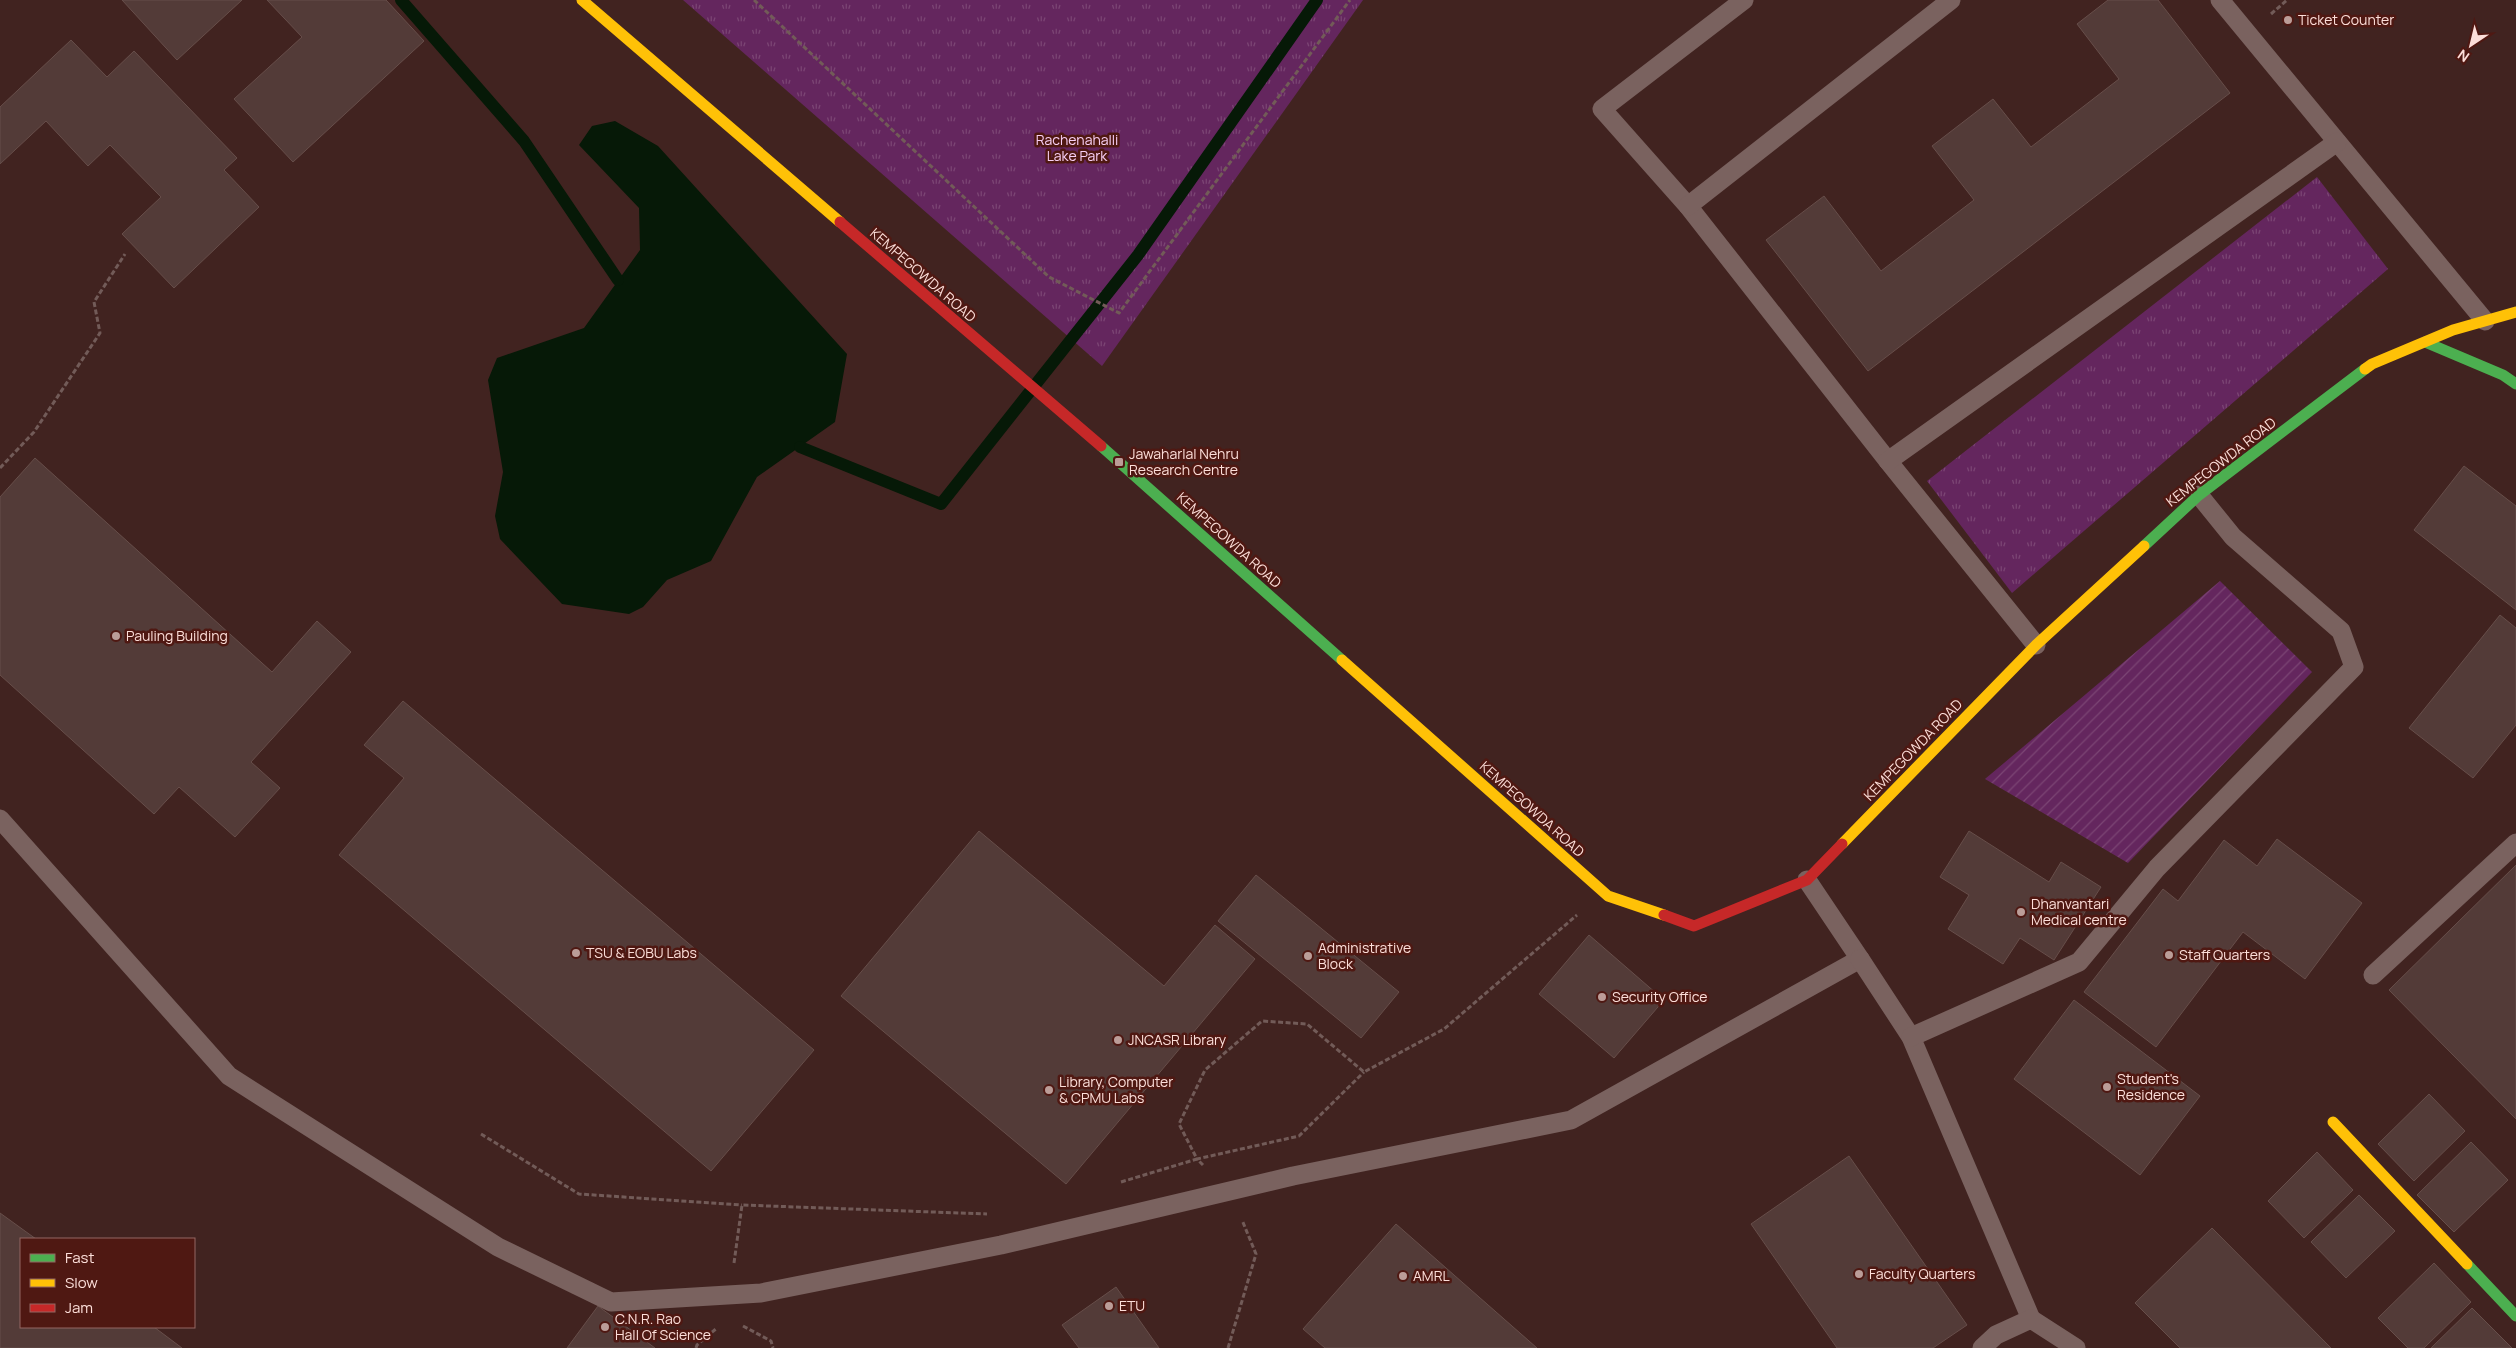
<svg xmlns="http://www.w3.org/2000/svg" width="2516" height="1348" font-family="Manrope,sans-serif">
	<defs>
		<pattern id="park-tufts" width="24" height="20" patternUnits="userSpaceOnUse" patternTransform="scale(1.25)"><rect width="24" height="20" fill="#64265e"/><path d="M3 7l-1-3M5 7V3M7 7l1-3M15 17l-1-3M17 17v-4M19 17l1-3" fill="none" stroke="#7b4574"/></pattern>
		<pattern id="garden-furrows" width="10" height="10" patternUnits="userSpaceOnUse" patternTransform="scale(1.25)"><rect width="10" height="10" fill="#64265e"/><path d="M-1 1l2-2M0 10L10 0M9 11l2-2" fill="none" stroke="#7b4574"/></pattern>
	</defs>
	<rect width="100%" height="100%" fill="#412320"/>
	<!-- park -->
	<g fill="url(#park-tufts)">
		<polygon points="683,0 1363,0 1102,366"/>
		<polygon points="2317,177 2388,269 2012,593 1927,481"/>
	</g>
	<!-- garden -->
	<polygon fill="url(#garden-furrows)" points="2220,581 2312,672 2128,863 1985,779"/>
	<!-- water -->
	<polygon fill="#061907" points="615,121 658,146 847,354 835,422 757,477 711,561 667,580 643,607 629,614 562,604 500,539 495,516 503,472 488,380 497,358 584,328 640,250 639,208 579,145 592,126"/>
	<g fill="none" stroke-linecap="round" stroke-linejoin="round">
		<!-- stream -->
		<g stroke="#061907" stroke-width="12">
			<polyline points="401,0 524,141 618,280"/>
			<polyline points="800,447 941,504 1138,255 1317,0"/>
		</g>
	</g>
	<!-- building -->
	<g fill="#533b38" stroke="#674e4a">
		<polygon points="122,0 242,0 177,60"/>
		<polygon points="267,0 386,0 424,41 293,162 234,99 302,37"/>
		<polygon points="2108,0 2158,0 2230,93 1868,371 1766,240 1824,196 1881,271 1974,200 1932,146 1993,99 2031,147 2119,79 2077,24"/>
		<polygon points="71,40 107,77 134,51 237,158 224,170 259,207 174,288 122,234 161,197 110,145 88,166 46,121 0,164 0,107"/>
		<polygon points="35,458 272,672 317,621 351,652 251,762 280,788 235,837 179,787 154,814 0,675 0,497"/>
		<polygon points="2464,466 2516,506 2516,610 2414,530"/>
		<polygon points="2500,615 2516,628 2516,725 2473,778 2409,728"/>
		<polygon points="403,701 814,1050 711,1171 339,855 404,778 364,745"/>
		<polygon points="979,831 1164,986 1215,925 1255,959 1066,1184 841,996"/>
		<polygon points="1969,831 2049,882 2061,862 2101,887 2054,960 2020,938 2003,964 1948,929 1969,895 1940,877"/>
		<polygon points="2277,839 2362,903 2305,979 2243,932 2156,1047 2084,992 2163,889 2178,901 2224,840 2257,866"/>
		<polygon points="2516,865 2516,1119 2389,990"/>
		<polygon points="1256,875 1399,992 1361,1038 1218,921"/>
		<polygon points="1589,935 1664,1000 1614,1058 1539,994"/>
		<polygon points="2074,1000 2200,1096 2140,1175 2014,1079"/>
		<polygon points="2429,1094 2465,1131 2414,1181 2378,1144"/>
		<polygon points="2471,1142 2508,1180 2454,1232 2417,1195"/>
		<polygon points="2317,1152 2353,1190 2304,1238 2268,1201"/>
		<polygon points="1849,1156 1967,1325 1933,1348 1837,1348 1751,1224"/>
		<polygon points="2359,1195 2395,1231 2346,1278 2311,1242"/>
		<polygon points="0,1213 36,1239 21,1239 21,1327 154,1327 182,1348 0,1348"/>
		<polygon points="1396,1224 1537,1348 1325,1348 1303,1329"/>
		<polygon points="2212,1228 2331,1348 2180,1348 2135,1303"/>
		<polygon points="2434,1263 2471,1302 2424,1348 2408,1348 2378,1318"/>
		<polygon points="1116,1287 1159,1348 1079,1348 1062,1325"/>
		<polygon points="598,1306 655,1348 567,1348"/>
		<polygon points="2472,1308 2512,1348 2431,1348"/>
	</g>
	<g fill="none" stroke-linecap="round" stroke-linejoin="round">
		<!-- path -->
		<g stroke="#725b58" stroke-width="3" stroke-dasharray="5 2.5" stroke-linecap="butt">
			<polyline points="754,0 1049,277 1119,313 1350,0"/>
			<polyline points="2271,14 2287,0"/>
			<polyline points="0,468 34,432 100,333 94,302 125,254"/>
			<polyline points="481,1134 579,1194 742,1205"/>
			<polyline points="1203,1165 1197,1159 1299,1136 1364,1072"/>
			<polyline points="1121,1182 1197,1159 1179,1124 1205,1070 1262,1021 1307,1024 1364,1072 1444,1029 1577,915"/>
			<polyline points="734,1263 742,1205 987,1214"/>
			<polyline points="743,1326 771,1341 773,1348"/>
			<polyline points="696,1348 697,1345 717,1328"/>
			<polyline points="1228,1348 1256,1254 1242,1220"/>
		</g>
		<!-- lane -->
		<g stroke="#7a625f" stroke-width="19">
			<polyline points="1744,0 1602,109 1688,206 1888,461 2036,645"/>
			<polyline points="2220,0 2485,321"/>
			<polyline points="1688,206 1951,0"/>
			<polyline points="1888,461 2337,142"/>
			<polyline points="0,819 229,1076 498,1247 611,1302 761,1293 1001,1245 1293,1176 1571,1120 1860,959 1807,880"/>
			<polyline points="1860,959 1911,1037 2031,1319"/>
			<polyline points="2373,975 2516,843"/>
			<polyline points="1911,1037 2079,962 2157,868 2354,667 2341,631 2233,537 2199,495"/>
			<polyline points="1982,1348 1996,1335 2031,1319 2076,1348"/>
		</g>
		<!-- fast -->
		<g stroke="#4caf50" stroke-width="11">
			<polyline points="2425,342 2503,375 2516,384"/>
			<polyline points="1101,446 1342,660"/>
			<polyline points="2144,546 2199,495 2365,369"/>
			<polyline points="2467,1264 2516,1316"/>
		</g>
		<!-- slow -->
		<g stroke="#ffc107" stroke-width="11">
			<polyline points="582,0 840,222"/>
			<polyline points="2365,369 2372,364 2453,330 2516,312"/>
			<polyline points="1342,660 1608,896 1664,915"/>
			<polyline points="1842,844 2036,645 2144,546"/>
			<polyline points="2333,1122 2467,1264"/>
		</g>
		<!-- jam -->
		<g stroke="#c62828" stroke-width="11">
			<polyline points="840,222 1101,446"/>
			<polyline points="1664,915 1694,926 1807,880 1842,844"/>
		</g>
	</g>
	<!-- markers -->
	<g fill="#bb9d98" stroke="#4f1812" stroke-width="2">
		<circle cx="2288" cy="20" r="5"/>
		<rect x="1114" y="457" width="10" height="10" rx="2.5"/>
		<circle cx="116" cy="636" r="5"/>
		<circle cx="2021" cy="912" r="5"/>
		<circle cx="576" cy="953" r="5"/>
		<circle cx="2169" cy="955" r="5"/>
		<circle cx="1308" cy="956" r="5"/>
		<circle cx="1602" cy="997" r="5"/>
		<circle cx="1118" cy="1040" r="5"/>
		<circle cx="2107" cy="1087" r="5"/>
		<circle cx="1049" cy="1090" r="5"/>
		<circle cx="1859" cy="1274" r="5"/>
		<circle cx="1403" cy="1276" r="5"/>
		<circle cx="1109" cy="1306" r="5"/>
		<circle cx="605" cy="1327" r="5"/>
	</g>
	<g text-anchor="middle" stroke-width="5" stroke-linejoin="round" paint-order="stroke">
		<!-- poi labels -->
		<g font-size="14" fill="#fcded9" stroke="#4f1812" text-anchor="start">
			<text x="2298" y="25">Ticket Counter</text>
			<text x="1129" y="459">Jawaharlal Nehru<tspan x="1129" dy="16">Research Centre</tspan></text>
			<text x="126" y="641">Pauling Building</text>
			<text x="2031" y="909">Dhanvantari<tspan x="2031" dy="16">Medical centre</tspan></text>
			<text x="1318" y="953">Administrative<tspan x="1318" dy="16">Block</tspan></text>
			<text x="586" y="958">TSU &amp; EOBU Labs</text>
			<text x="2179" y="960">Staff Quarters</text>
			<text x="1612" y="1002">Security Office</text>
			<text x="1128" y="1045">JNCASR Library</text>
			<text x="2117" y="1084">Student's<tspan x="2117" dy="16">Residence</tspan></text>
			<text x="1059" y="1087">Library, Computer<tspan x="1059" dy="16">&amp; CPMU Labs</tspan></text>
			<text x="1869" y="1279">Faculty Quarters</text>
			<text x="1413" y="1281">AMRL</text>
			<text x="1119" y="1311">ETU</text>
			<text x="615" y="1324">C.N.R. Rao<tspan x="615" dy="16">Hall Of Science</tspan></text>
		</g>
		<!-- park labels -->
		<g font-size="14" fill="#f8cff5" stroke="#4f1812">
			<text x="1077" y="145">Rachenahalli<tspan x="1077" dy="16">Lake Park</tspan></text>
		</g>
		<!-- street labels -->
		<g font-size="14" fill="#fcded9" stroke="#4f1812">
			<text transform="translate(923 275) rotate(41)" y="5">KEMPEGOWDA ROAD</text>
			<text transform="translate(2221 462) rotate(-38)" y="5">KEMPEGOWDA ROAD</text>
			<text transform="translate(1229 540) rotate(42)" y="5">KEMPEGOWDA ROAD</text>
			<text transform="translate(1913 750) rotate(-46)" y="5">KEMPEGOWDA ROAD</text>
			<text transform="translate(1532 809) rotate(42)" y="5">KEMPEGOWDA ROAD</text>
		</g>
	</g>
	<!-- legend -->
	<rect x="20" y="1238" width="175" height="90" fill="#4f1812" stroke="#946762"/>
	<rect x="30" y="1254" width="25" height="8" fill="#4caf50" stroke="#946762"/>
	<text x="65" y="1263" font-size="15" fill="#fcded9">Fast</text>
	<rect x="30" y="1279" width="25" height="8" fill="#ffc107" stroke="#946762"/>
	<text x="65" y="1288" font-size="15" fill="#fcded9">Slow</text>
	<rect x="30" y="1304" width="25" height="8" fill="#c62828" stroke="#946762"/>
	<text x="65" y="1313" font-size="15" fill="#fcded9">Jam</text>
	<!-- north arrow -->
	<g transform="translate(2471 45) rotate(215)" stroke="#4f1812" stroke-width="4" paint-order="stroke">
	<path d="M0-4L9 19L0 12L-9 19Z" fill="#fcded9"/>
	<text y="-8" font-size="14" font-weight="bold" text-anchor="middle" fill="#fcded9">N</text>
	</g>
</svg>
